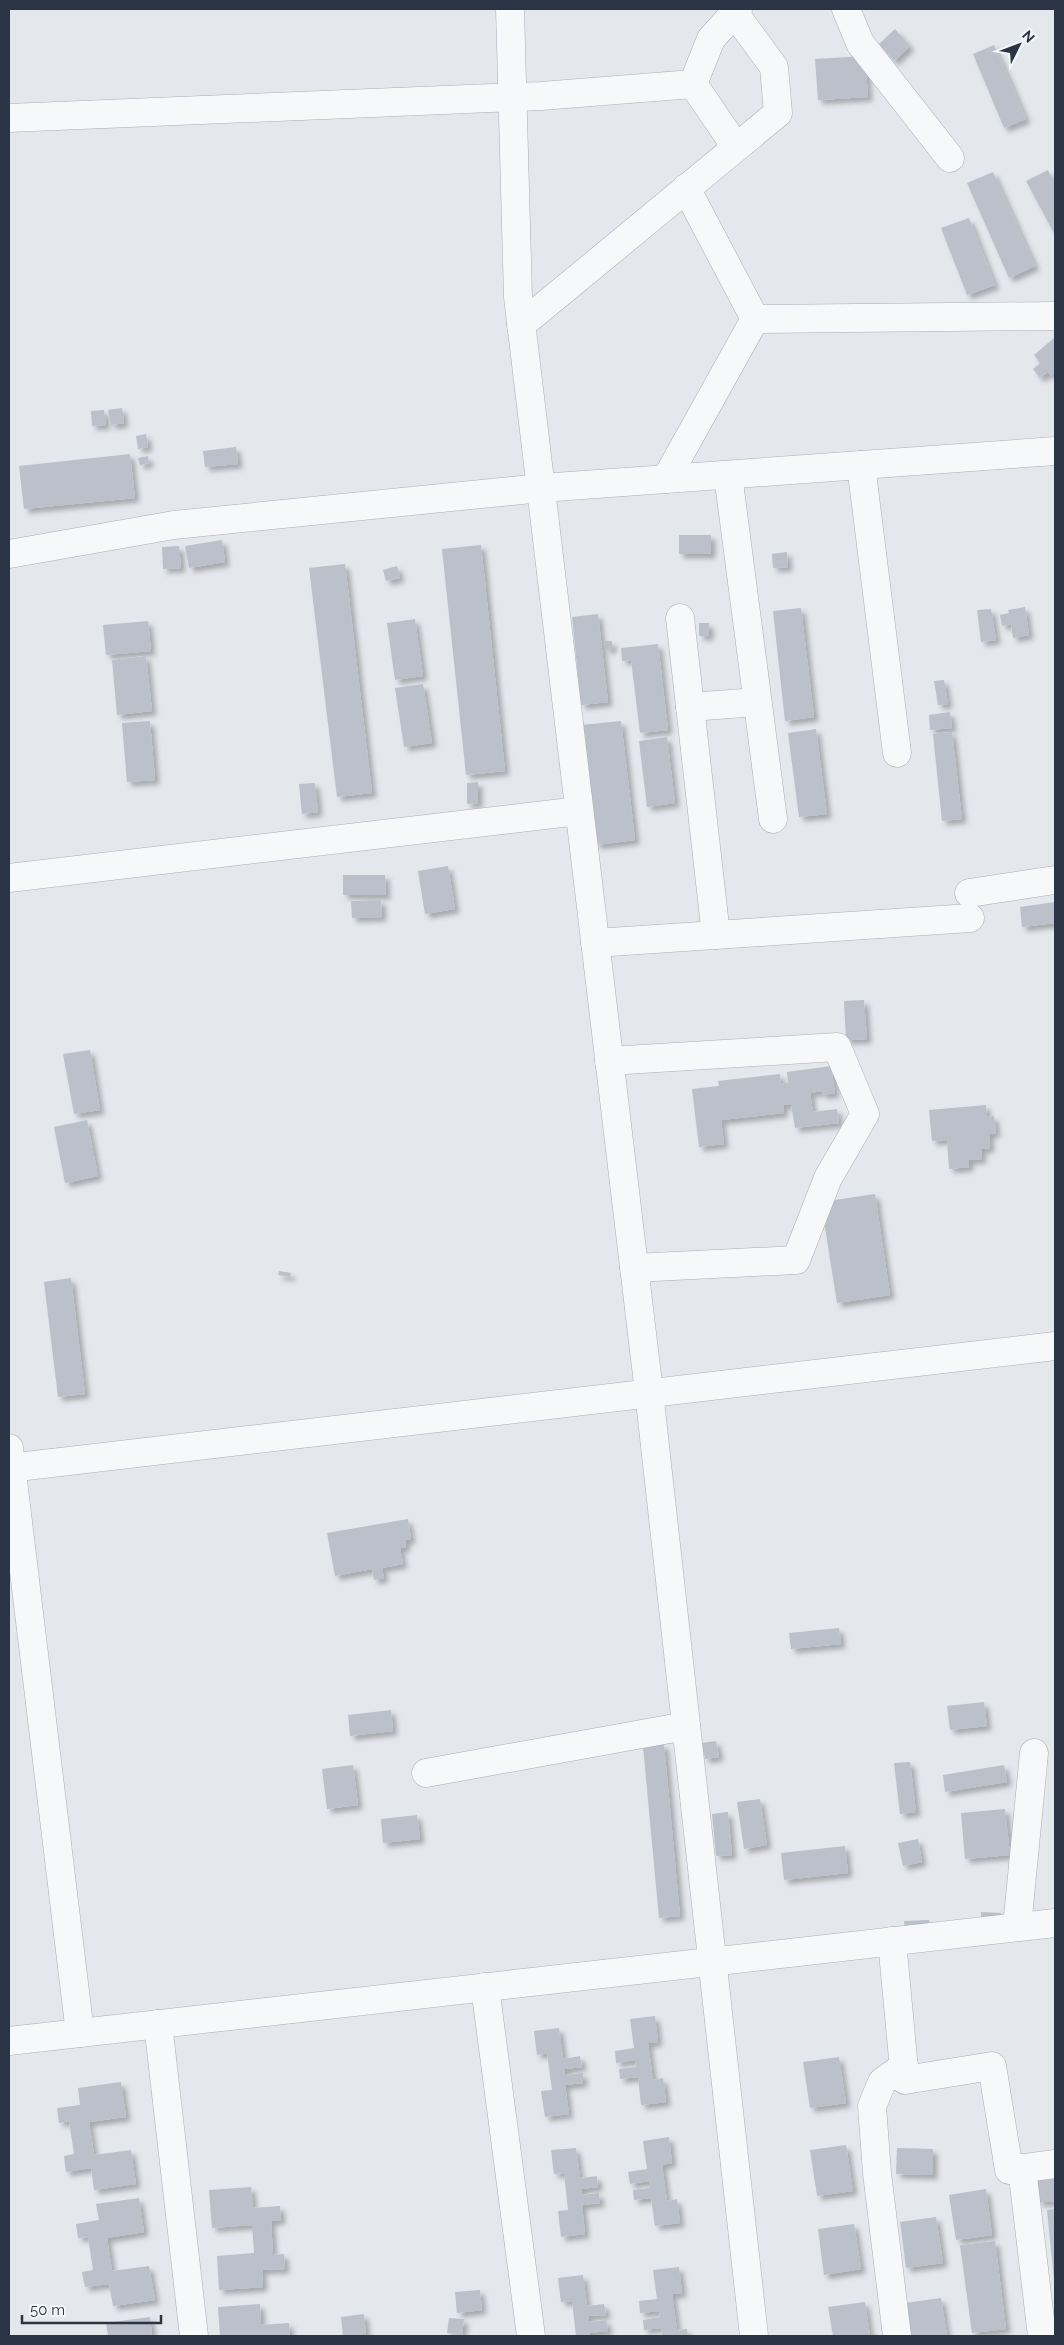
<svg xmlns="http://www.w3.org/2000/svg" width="1064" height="2345" font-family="Raleway,sans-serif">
	<defs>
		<filter id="shadow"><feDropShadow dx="4.5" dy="4.5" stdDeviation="2.5" flood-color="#0004"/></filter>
	</defs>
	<rect width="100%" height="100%" fill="#e4e7ec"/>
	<!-- building -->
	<g fill="#bbc0ca" filter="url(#shadow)">
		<polygon points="895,29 910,46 894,61 879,44"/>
		<polygon points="994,45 1026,119 1004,128 973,54"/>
		<polygon points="865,56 868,97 818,100 815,59"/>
		<polygon points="1048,170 1055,184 1055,235 1026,181"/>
		<polygon points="993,172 1035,266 1009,278 967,183"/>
		<polygon points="969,218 995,285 967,295 941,228"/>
		<polygon points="1055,337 1055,372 1051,376 1048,372 1040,378 1033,369 1040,363 1034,355"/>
		<polygon points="122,408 124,423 111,425 108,410"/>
		<polygon points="104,410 106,425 92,426 91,411"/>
		<polygon points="146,434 148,447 138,449 136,436"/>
		<polygon points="236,447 238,464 205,467 203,451"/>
		<polygon points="130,454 135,498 24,509 19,466"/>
		<polygon points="148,456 149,463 140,465 138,458"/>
		<rect x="679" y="535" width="32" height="19"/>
		<polygon points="222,540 225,562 189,568 185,546"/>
		<polygon points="481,545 505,771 466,775 442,549"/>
		<polygon points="179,546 181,568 163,569 162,547"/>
		<polygon points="787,552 788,567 773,568 772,554"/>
		<polygon points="345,564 372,793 337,797 309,568"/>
		<polygon points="397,566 400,578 386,581 383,570"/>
		<polygon points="1025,607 1029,635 1013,638 1011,624 1002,626 1000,615 1009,613 1008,610"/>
		<polygon points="801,608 814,717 785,721 773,611"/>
		<polygon points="991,609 996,640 981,642 977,610"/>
		<polygon points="598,614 608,702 581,705 572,617"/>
		<polygon points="415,619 423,676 395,680 387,623"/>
		<polygon points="148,621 151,651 106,655 103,625"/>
		<rect x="699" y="623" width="10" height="13"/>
		<rect x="605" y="641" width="7" height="8"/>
		<polygon points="658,644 668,730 640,733 631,660 622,661 621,648"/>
		<polygon points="146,656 152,711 117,715 112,660"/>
		<polygon points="944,680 948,704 938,705 934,681"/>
		<polygon points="423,684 432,743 404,747 395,688"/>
		<polygon points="950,712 952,728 930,730 929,715"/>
		<polygon points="150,721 155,780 127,782 122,723"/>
		<polygon points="621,721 635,840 596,845 581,725"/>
		<polygon points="816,729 827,814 799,817 788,733"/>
		<polygon points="952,732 962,819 942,821 933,734"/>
		<polygon points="667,737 675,803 647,807 639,741"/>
		<polygon points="478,782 478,803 467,804 467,783"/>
		<polygon points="315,783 318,812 302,814 299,784"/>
		<polygon points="448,866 455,909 425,914 418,871"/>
		<polygon points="343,875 385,875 386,895 343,895"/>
		<polygon points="381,900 382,917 352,918 351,901"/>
		<polygon points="1055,902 1055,923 1022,927 1020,907"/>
		<polygon points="864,1000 867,1039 846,1040 844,1001"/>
		<polygon points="90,1050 100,1110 74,1114 63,1054"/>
		<polygon points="831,1066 835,1093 822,1095 822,1091 810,1093 813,1112 837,1109 839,1123 795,1128 791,1104 783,1105 784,1113 721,1120 724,1144 699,1147 692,1089 719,1086 718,1081 780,1074 781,1083 788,1083 787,1072"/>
		<polygon points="986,1105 987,1117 994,1116 996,1133 989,1134 990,1148 981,1149 982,1159 969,1160 969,1167 949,1169 947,1140 932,1141 929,1110"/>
		<polygon points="87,1120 98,1176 65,1183 54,1127"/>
		<polygon points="875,1194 890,1295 837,1303 821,1202"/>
		<polygon points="279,1271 291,1273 290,1277 278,1275"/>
		<polygon points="71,1278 85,1394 58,1397 44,1282"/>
		<polygon points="408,1519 411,1539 405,1540 406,1547 400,1548 403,1564 382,1568 384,1578 374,1580 372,1569 335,1576 327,1533"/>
		<polygon points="839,1628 841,1644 791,1649 789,1633"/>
		<polygon points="984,1702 987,1726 950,1730 947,1706"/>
		<polygon points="391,1710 393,1731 350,1736 348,1715"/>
		<polygon points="716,1741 719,1757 705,1759 702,1743"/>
		<polygon points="664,1744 680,1916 659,1918 643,1746"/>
		<polygon points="910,1762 916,1812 900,1814 894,1763"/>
		<polygon points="353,1765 358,1805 327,1809 322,1769"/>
		<polygon points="1004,1765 1007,1782 945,1792 943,1775"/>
		<polygon points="760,1799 767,1845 744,1849 737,1802"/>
		<polygon points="1005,1809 1010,1855 965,1859 961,1813"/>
		<polygon points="728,1812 732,1855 716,1856 712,1814"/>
		<polygon points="417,1815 420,1839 383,1843 381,1819"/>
		<polygon points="918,1839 922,1862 903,1866 898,1843"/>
		<polygon points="845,1846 848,1873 784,1880 781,1853"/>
		<polygon points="981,1912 1001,1913 1000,1922 981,1921"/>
		<polygon points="929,1920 929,1930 905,1931 904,1921"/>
		<polygon points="655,2016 658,2042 648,2043 653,2080 663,2078 666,2102 641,2105 638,2077 620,2079 619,2069 636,2067 635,2060 616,2063 615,2051 634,2048 630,2019"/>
		<polygon points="559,2028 563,2059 580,2056 582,2067 565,2069 565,2075 583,2073 583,2083 565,2085 569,2114 545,2117 541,2091 552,2090 547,2053 537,2055 534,2031"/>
		<polygon points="839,2057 846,2103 810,2108 803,2062"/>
		<polygon points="121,2082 126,2117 89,2122 94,2155 131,2150 136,2184 94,2190 91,2168 66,2172 64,2156 74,2154 69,2121 59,2123 57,2108 80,2105 78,2088"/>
		<polygon points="669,2137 672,2163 662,2165 667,2201 677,2199 680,2223 655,2226 651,2198 634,2200 633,2190 649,2188 649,2181 630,2184 628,2172 647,2169 643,2141"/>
		<polygon points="846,2145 853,2191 817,2196 810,2150"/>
		<polygon points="576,2148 580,2178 597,2176 598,2187 581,2189 582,2195 599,2193 600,2203 582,2205 585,2234 561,2237 558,2211 568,2210 564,2173 554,2174 551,2150"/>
		<polygon points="897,2148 933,2149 933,2175 896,2174"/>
		<polygon points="1037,2178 1055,2178 1055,2202 1038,2202"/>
		<polygon points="251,2187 253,2208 280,2206 281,2220 271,2221 273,2255 284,2254 285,2269 262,2270 263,2287 219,2290 217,2256 254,2253 252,2225 212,2228 209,2190"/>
		<polygon points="986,2189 992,2235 956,2240 949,2195"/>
		<polygon points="139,2198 144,2232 107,2238 112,2271 149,2266 155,2300 113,2306 109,2284 85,2287 82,2272 93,2270 88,2237 78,2238 76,2224 99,2220 96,2204"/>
		<polygon points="1055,2209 1055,2280 1054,2280 1047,2210"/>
		<polygon points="936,2217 943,2263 906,2268 900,2222"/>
		<polygon points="854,2224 861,2269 824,2275 818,2229"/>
		<polygon points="995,2241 1006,2329 972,2333 960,2245"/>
		<polygon points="679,2267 682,2293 672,2294 677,2330 687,2329 688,2336 662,2336 661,2328 644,2330 643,2320 660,2317 659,2311 640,2313 639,2301 657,2299 653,2270"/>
		<polygon points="583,2275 587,2306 604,2304 606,2315 588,2316 589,2322 606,2320 608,2331 589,2333 590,2336 576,2336 572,2301 561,2302 558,2278"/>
		<polygon points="480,2290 482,2310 457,2313 455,2292"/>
		<polygon points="941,2298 947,2336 910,2336 905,2303"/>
		<polygon points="865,2302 870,2336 833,2336 828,2307"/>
		<polygon points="260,2304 261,2325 289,2323 290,2336 220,2336 218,2307"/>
		<polygon points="364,2314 366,2336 343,2336 341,2317"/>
		<polygon points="150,2317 152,2336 108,2336 106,2323"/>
		<polygon points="449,2318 464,2319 462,2335 447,2333"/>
	</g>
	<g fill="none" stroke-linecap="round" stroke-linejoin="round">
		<defs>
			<g id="minor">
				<polyline points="510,9 518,297 649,1392 754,2336"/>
				<polyline points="846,9 860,43 950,158"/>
				<polyline points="693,84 711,39 738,9"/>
				<polyline points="693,84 736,147"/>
				<polyline points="9,118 541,96 693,84"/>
				<polyline points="755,319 1055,316"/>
				<polyline points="521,325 778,113 774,67 735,14"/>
				<polyline points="861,465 897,753"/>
				<polyline points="728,475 773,819"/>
				<polyline points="666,479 755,319 686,188"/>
				<polyline points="9,554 174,525 541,488 1055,451"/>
				<polyline points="680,618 716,935"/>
				<polyline points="690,707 757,702"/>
				<polyline points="9,878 579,811"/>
				<polyline points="969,893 1055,880"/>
				<polyline points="595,943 970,918"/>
				<polyline points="609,1061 837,1047 865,1114 828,1178 796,1260 634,1268"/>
				<polyline points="9,1448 80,2033"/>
				<polyline points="9,1468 1055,1346"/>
				<polyline points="426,1773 686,1726"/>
				<polyline points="1017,1927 1034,1753"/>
				<polyline points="892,1941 905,2080 992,2066 1009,2170 1055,2164"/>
				<polyline points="485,1987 531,2336"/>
				<polyline points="158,2024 194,2336"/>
				<polyline points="9,2041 1055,1923"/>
				<polyline points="1022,2168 1042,2336"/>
				<polyline points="897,2336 877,2173 872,2106 882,2082 904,2066"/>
			</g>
		</defs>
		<!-- minor casing -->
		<use href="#minor" stroke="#a9aeb7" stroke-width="29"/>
		<!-- minor -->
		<use href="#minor" stroke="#f7f8fa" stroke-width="28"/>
	</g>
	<!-- border -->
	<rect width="1064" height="2345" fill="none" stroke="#2b3445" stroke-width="20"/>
	<!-- north arrow -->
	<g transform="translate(1019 45) rotate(48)" stroke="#f4f6f9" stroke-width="4" paint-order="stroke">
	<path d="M0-4L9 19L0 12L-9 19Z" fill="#2b3445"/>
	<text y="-8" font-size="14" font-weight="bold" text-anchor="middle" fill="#2b3445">N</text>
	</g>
	<!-- scale -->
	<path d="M22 2315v8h139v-8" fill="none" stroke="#2b3445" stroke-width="2.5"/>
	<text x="30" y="2315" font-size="15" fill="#2b3445" stroke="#f4f6f9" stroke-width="4" paint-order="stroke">50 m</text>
</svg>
